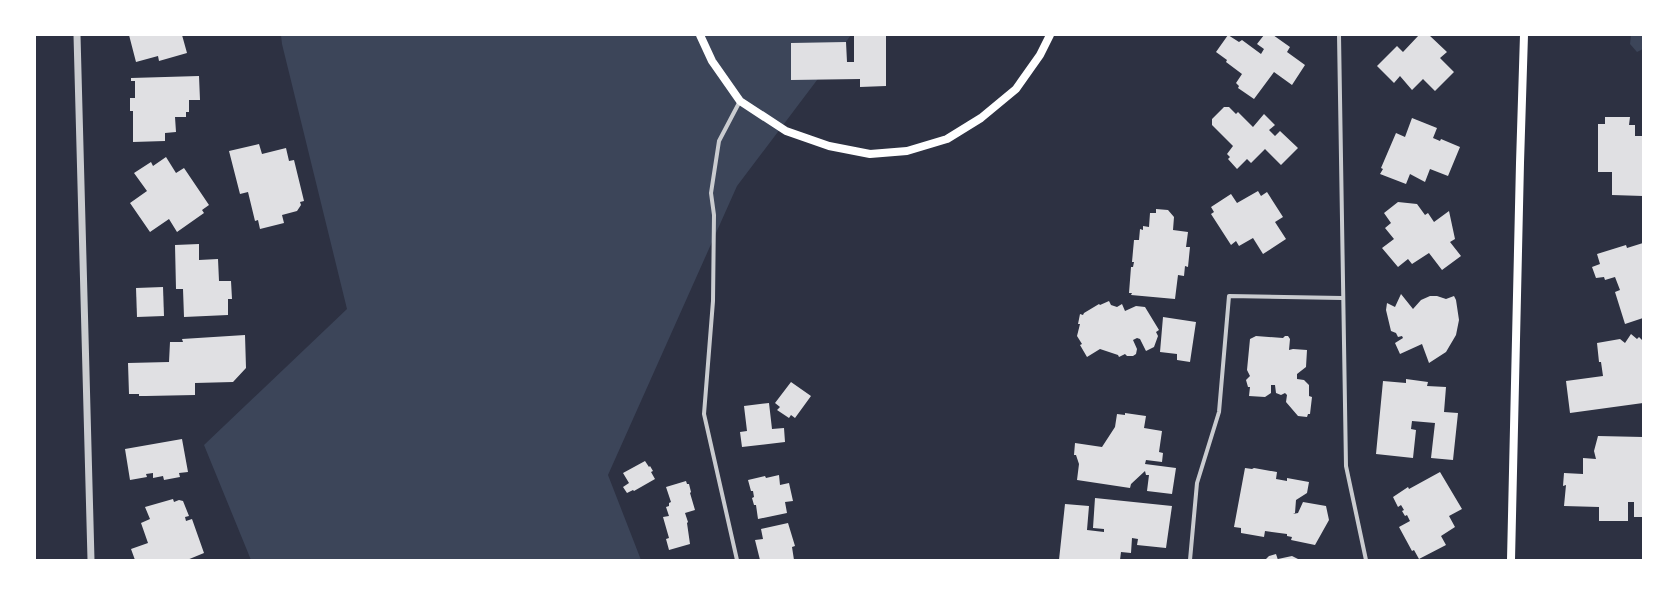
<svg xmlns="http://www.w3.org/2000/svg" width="1678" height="595" font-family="Roboto,sans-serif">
	<rect width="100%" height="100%" fill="#2d3142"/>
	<!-- green -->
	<g fill="#3c4559">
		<polygon points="281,35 851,35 737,186 608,475 641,560 251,560 204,445 347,309 282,44"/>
		<polygon points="1631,35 1643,35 1643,49 1637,52 1630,44"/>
	</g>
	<!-- building -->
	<g fill="#e0e0e3">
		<polygon points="129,35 182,35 187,53 159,61 158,56 136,62"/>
		<polygon points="854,35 886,35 886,86 860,87 860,79 791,80 791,43 846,42 847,62 854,62"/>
		<polygon points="1228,35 1239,42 1242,40 1261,54 1264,49 1257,44 1264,35 1273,35 1290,47 1287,52 1305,65 1292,85 1274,72 1254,99 1238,88 1239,86 1236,83 1242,74 1226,62 1227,60 1216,52"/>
		<polygon points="1419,35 1429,35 1447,52 1440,58 1454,72 1435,91 1423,79 1412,90 1400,76 1394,83 1377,66 1397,46 1403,52"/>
		<polygon points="199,76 200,100 189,100 189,112 186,112 186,117 175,117 176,132 165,133 165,141 133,142 133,111 130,111 130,98 135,98 135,81 131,81 131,78"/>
		<polygon points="1224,107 1229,107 1236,114 1238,112 1253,127 1264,114 1275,125 1269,130 1275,136 1280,131 1298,148 1281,165 1265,149 1251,163 1247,159 1237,169 1228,159 1230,157 1227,154 1233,146 1212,125 1212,119"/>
		<polygon points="1605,117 1630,117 1629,125 1635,125 1635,136 1643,136 1643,196 1612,195 1612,172 1598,172 1598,124 1605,124"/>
		<polygon points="1412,118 1437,128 1433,138 1440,141 1441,139 1460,147 1448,176 1430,169 1425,182 1410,174 1406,184 1380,174 1383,169 1381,168 1396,133 1405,137"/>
		<polygon points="259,144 262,154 286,148 289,161 294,160 304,201 300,202 301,205 297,211 282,215 284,223 260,229 258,220 255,221 248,192 240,194 229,151"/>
		<polygon points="166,157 176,173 184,168 209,205 202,210 204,213 177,232 169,219 150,232 130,203 147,191 134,173 151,162 153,166"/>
		<polygon points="1258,191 1261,196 1267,192 1283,217 1275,222 1286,239 1263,254 1253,238 1239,246 1236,241 1231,245 1211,214 1214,212 1211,207 1231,194 1237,203"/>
		<polygon points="1398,202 1417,204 1425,215 1428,213 1434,222 1449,211 1455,239 1450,242 1461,256 1442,270 1429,253 1412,264 1408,259 1398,267 1382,248 1394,239 1385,228 1391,223 1384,213"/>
		<polygon points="1156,209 1168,210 1174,217 1173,230 1188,232 1186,247 1190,247 1188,267 1185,266 1184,276 1178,275 1175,299 1131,295 1132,293 1129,293 1131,267 1133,267 1134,262 1132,262 1134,240 1139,240 1140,229 1143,230 1143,226 1149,227 1150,213 1156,213"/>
		<polygon points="1643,243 1643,318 1625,324 1615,292 1620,290 1615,277 1605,280 1604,277 1596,278 1592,267 1600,264 1597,254 1626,245 1627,248"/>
		<polygon points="199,244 199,260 218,259 219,281 231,281 232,299 228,299 228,315 184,317 183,289 176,289 175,245"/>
		<polygon points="163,287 164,316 137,317 136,288"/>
		<polygon points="1401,294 1413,309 1421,300 1430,296 1437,296 1446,299 1454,296 1456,300 1459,320 1456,335 1446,352 1429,363 1422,344 1400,354 1395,343 1403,338 1402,336 1398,337 1396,333 1391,331 1386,310 1387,303 1395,307"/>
		<polygon points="1109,301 1111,305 1117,307 1122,304 1125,311 1136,306 1145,307 1159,330 1156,332 1158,336 1154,347 1146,351 1140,339 1137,338 1133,340 1137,349 1136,354 1133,356 1127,356 1125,354 1119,357 1118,355 1100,349 1087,357 1080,345 1082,344 1077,336 1080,324 1078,324 1080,314 1083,315 1084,313 1099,304 1100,305"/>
		<polygon points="1163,317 1196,322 1190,362 1177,360 1177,354 1160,352"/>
		<polygon points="1631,334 1637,339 1639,337 1643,341 1643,403 1570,413 1566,381 1603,376 1601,362 1599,362 1597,343 1620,339 1625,343"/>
		<polygon points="245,335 246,368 233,382 195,383 195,395 146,396 139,396 139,394 129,394 128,363 169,362 170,342 183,342 182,339"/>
		<polygon points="1256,336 1283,338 1285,336 1288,336 1290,339 1289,350 1293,349 1307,350 1306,367 1297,374 1297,379 1304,380 1309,385 1309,396 1312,397 1310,414 1308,414 1307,417 1298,416 1286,402 1287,395 1285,393 1281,395 1276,393 1275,385 1271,385 1271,393 1265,397 1249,396 1250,387 1248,387 1246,380 1250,376 1247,370 1250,339"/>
		<polygon points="1406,379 1428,382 1427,386 1446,387 1444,412 1458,413 1453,460 1431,458 1435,423 1412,421 1411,429 1416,430 1413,458 1376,454 1383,381 1406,383"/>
		<polygon points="791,382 811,396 795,418 791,415 789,418 777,410 780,407 775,403"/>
		<polygon points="769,403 772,429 784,428 785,442 742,447 740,432 747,431 744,406"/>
		<polygon points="1125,413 1146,416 1144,428 1162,431 1159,452 1163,453 1162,462 1146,460 1145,464 1176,468 1172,494 1147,491 1149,475 1146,475 1145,471 1131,484 1130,488 1077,480 1079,464 1076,455 1074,455 1075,443 1102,447 1115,427 1117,414 1125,415"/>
		<polygon points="1598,436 1643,437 1643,517 1634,517 1634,502 1628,502 1628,521 1599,521 1599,507 1564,506 1566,485 1563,486 1564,473 1583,474 1583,458 1596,459 1594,451"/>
		<polygon points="182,439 188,472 179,473 180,477 164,480 163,476 153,478 153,473 146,474 147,477 130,480 125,449"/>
		<polygon points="645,461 649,467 650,466 653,471 651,472 655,479 634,491 633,490 627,493 623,487 629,483 623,473"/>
		<polygon points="1245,468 1252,469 1254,468 1277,472 1276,479 1287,481 1287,478 1309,482 1307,493 1296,500 1295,513 1293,514 1298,513 1303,502 1326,506 1329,520 1315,545 1291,540 1292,537 1287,536 1287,534 1265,531 1264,537 1241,533 1241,528 1234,527"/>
		<polygon points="1440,472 1462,509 1449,516 1455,527 1441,536 1446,545 1419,559 1414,550 1412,551 1399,527 1410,521 1407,515 1405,516 1402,511 1404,510 1401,505 1398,507 1393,497 1408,487 1409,489"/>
		<polygon points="779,475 780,485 789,483 793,501 785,502 787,513 758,519 756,505 754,505 752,498 754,497 753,491 751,491 748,480 765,476 766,478"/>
		<polygon points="686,481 687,484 689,484 691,492 690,493 695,510 685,513 688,522 687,523 690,544 669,550 666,539 669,538 663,517 669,516 666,507 669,506 669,503 671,502 666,487"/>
		<polygon points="1095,498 1172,506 1166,548 1137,545 1138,539 1132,538 1131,553 1121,552 1120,560 1059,560 1065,504 1089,506 1087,530 1104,532 1104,529 1093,528"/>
		<polygon points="173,499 174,502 179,500 183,501 189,516 185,517 186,521 192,519 204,553 187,560 135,560 131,549 148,543 141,523 150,519 145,507"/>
		<polygon points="788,523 795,546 792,547 794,560 760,560 755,540 763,539 761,529"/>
		<polygon points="1276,554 1278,560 1265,560 1269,556"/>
		<polygon points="1292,556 1300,560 1278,560 1278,559"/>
	</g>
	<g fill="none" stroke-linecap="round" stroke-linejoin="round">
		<!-- minor -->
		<g stroke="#caccd0" stroke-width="4">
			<polyline points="1339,35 1346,466 1366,560"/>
			<polyline points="737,560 704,414 713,301 714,215 711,193 719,141 740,101"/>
			<polyline points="1190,560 1197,483 1219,412 1229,296 1342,298"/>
		</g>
		<!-- tertiary -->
		<polyline stroke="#caccd0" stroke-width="7" points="77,35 91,560"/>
		<!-- secondary -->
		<g stroke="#fff" stroke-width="8">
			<polyline points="700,35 712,61 740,101 786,131 829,146 870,154 907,151 947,139 981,118 1016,89 1040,55 1050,35"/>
			<polyline points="1511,560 1520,163 1524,35"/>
		</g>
	</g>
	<!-- border -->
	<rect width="1678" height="595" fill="none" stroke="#ffffff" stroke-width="72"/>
</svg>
